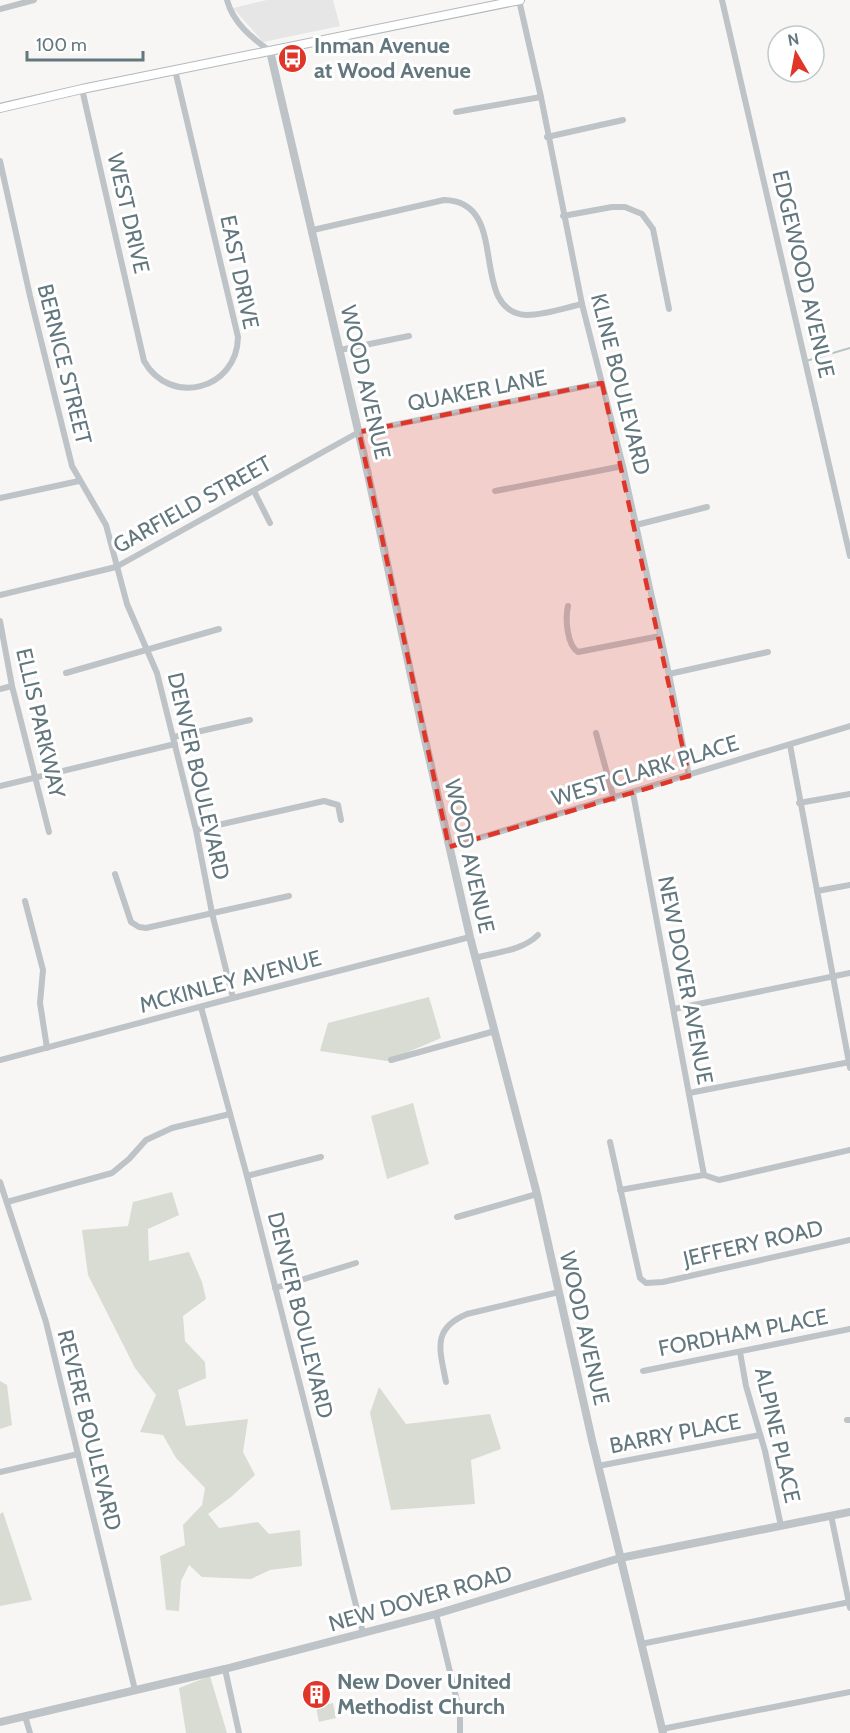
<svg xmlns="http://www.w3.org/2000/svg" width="850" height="1733" font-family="Cabin,sans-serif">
	<rect width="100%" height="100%" fill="#f7f6f4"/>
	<!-- built -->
	<polygon fill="#e5e6e5" points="267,0 333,0 340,26 263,42 233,8"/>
	<!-- green -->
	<g fill="#d8dcd3">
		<polygon points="429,997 441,1038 387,1061 320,1051 328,1023"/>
		<polygon points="413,1103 429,1164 387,1179 371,1116"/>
		<polygon points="172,1192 179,1215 148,1229 149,1261 189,1252 202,1282 206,1299 183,1316 185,1341 205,1362 206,1378 178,1390 186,1426 248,1419 243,1452 255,1475 231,1497 208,1514 219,1528 258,1522 269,1534 300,1530 302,1566 270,1570 251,1579 202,1577 189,1565 181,1581 179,1611 166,1610 160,1556 185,1545 183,1525 202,1505 205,1488 176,1458 163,1435 140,1432 156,1395 135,1368 88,1275 82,1230 128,1226 133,1202"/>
		<polygon points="0,1381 7,1385 12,1425 0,1429"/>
		<polygon points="379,1387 406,1424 490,1414 501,1449 471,1460 475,1504 391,1510 370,1413"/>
		<polygon points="3,1512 32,1600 0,1606 0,1514"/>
		<polygon points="210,1676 227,1733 186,1733 179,1688"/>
		<polygon points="333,1703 336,1718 319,1722 316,1707"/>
	</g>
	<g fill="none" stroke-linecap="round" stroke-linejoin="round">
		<!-- stream -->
		<polyline stroke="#b5c5c7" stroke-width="2" points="806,361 850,348"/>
		<defs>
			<polyline id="secondary" points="0,108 82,89 520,0"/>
		</defs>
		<!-- secondary casing -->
		<use href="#secondary" stroke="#b2b9bc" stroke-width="10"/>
		<!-- minor -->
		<g stroke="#bdc3c6" stroke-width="6">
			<path d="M 227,0 C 233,23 252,38 270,51"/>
			<polyline points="519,0 541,97 582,304 623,466 669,674 689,776"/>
			<polyline points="722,0 850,556"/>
			<polyline points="0,9 34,0"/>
			<path d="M 82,89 L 144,361 C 170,407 237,390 238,337 L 175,70"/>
			<polyline points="456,112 541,97"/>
			<polyline points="547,137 623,120"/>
			<polyline points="0,161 30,296 72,466 106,525 127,604 157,673 196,830 212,913 233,998"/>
			<polyline points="563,216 612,207 625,207 642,214 653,229 669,309"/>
			<path d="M 313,230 L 444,200 C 513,201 466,312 527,315 C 545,315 565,308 582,304"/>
			<polyline points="340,350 409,336"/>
			<polyline points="254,491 270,523"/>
			<polyline points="495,491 623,466"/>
			<polyline points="0,498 79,481"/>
			<polyline points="636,525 707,507"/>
			<polyline points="0,595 116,567 359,432 602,383"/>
			<path d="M 568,606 C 565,619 567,645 578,652 L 660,636"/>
			<polyline points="0,621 12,686 49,832"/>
			<polyline points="66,673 219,629"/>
			<polyline points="669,674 768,652"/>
			<polyline points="0,689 12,686"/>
			<polyline points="596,733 614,799"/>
			<polyline points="174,737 250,720"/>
			<polyline points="790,745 850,1068"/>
			<polyline points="0,786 175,744"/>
			<polyline points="633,793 704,1175"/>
			<polyline points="799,803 850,794"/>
			<polyline points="196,830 324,801 338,805 341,820"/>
			<polyline points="449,847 850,726"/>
			<polyline points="115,874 131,922 139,927 146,928 289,896"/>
			<polyline points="817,891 850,885"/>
			<polyline points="25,901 43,970 40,1003 47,1048"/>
			<path d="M 475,958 C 496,952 522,951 538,935"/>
			<polyline points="201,1007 247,1176 363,1633"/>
			<polyline points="674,1009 850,973"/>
			<polyline points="0,1060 233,998 470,937"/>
			<polyline points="391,1060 495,1031"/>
			<polyline points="689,1093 850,1062"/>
			<polyline points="610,1142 640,1278 646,1283 663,1282 850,1240"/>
			<polyline points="247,1176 321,1157"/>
			<polyline points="0,1182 46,1322 135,1690"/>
			<polyline points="620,1190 704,1175 719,1180 850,1150"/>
			<polyline points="7,1202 112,1173 129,1159 146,1140 172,1128 230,1114"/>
			<polyline points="457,1217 537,1194"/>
			<polyline points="275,1288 356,1263"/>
			<polyline points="740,1352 746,1386 765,1451 781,1526"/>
			<polyline points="643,1371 850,1329"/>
			<path d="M 446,1382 C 440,1350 431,1329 467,1314 L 559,1292"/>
			<polyline points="847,1420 850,1420"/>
			<polyline points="598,1466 760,1435"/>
			<polyline points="0,1472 78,1454"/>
			<polyline points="831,1515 850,1608"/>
			<polyline points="436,1614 460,1713 460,1733"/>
			<polyline points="641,1644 850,1602"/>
			<polyline points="225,1669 239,1733"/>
			<polyline points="25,1716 30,1733"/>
			<polyline points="662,1729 850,1692"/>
		</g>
		<!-- tertiary -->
		<g stroke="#bdc3c6" stroke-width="8">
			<polyline points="270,51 364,456 421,722 470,937 537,1194 592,1440 663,1733"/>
			<polyline points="0,1722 225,1669 436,1614 620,1558 850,1512"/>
		</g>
		<!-- secondary -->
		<use href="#secondary" stroke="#fff" stroke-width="8"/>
	</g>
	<!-- marked area -->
	<path fill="#e0362a" fill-opacity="0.2" stroke="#e0362a" stroke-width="4.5" stroke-dasharray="12 8" stroke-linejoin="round" d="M 602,383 L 689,776 L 449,847 L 359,432 Z"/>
	<!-- icons -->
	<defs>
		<symbol id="bus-disc" viewBox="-11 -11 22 22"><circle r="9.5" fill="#e0362a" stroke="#fff"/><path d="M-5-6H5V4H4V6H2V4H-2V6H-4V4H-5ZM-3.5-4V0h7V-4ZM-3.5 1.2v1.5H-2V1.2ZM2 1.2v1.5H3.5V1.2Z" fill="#fff"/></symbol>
		<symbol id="building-disc" viewBox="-11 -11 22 22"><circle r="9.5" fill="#e0362a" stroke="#fff"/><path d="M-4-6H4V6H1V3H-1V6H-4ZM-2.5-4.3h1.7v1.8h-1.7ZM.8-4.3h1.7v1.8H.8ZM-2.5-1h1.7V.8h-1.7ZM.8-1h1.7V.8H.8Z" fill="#fff"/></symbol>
	</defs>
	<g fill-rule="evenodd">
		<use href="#bus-disc" x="276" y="42" width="33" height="33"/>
		<use href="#building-disc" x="300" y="1678" width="33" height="33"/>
	</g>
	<g text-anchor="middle" stroke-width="6" stroke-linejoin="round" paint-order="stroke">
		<!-- poi labels -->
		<g font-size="22" font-weight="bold" fill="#62777e" stroke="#fff" text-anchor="start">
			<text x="314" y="53">Inman Avenue<tspan x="314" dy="25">at Wood Avenue</tspan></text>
			<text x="337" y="1689">New Dover United<tspan x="337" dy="25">Methodist Church</tspan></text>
		</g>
		<!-- street labels -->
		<g font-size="22" fill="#62777e" stroke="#fff">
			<text transform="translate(129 213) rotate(77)" y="8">WEST DRIVE</text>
			<text transform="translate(240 272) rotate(78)" y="8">EAST DRIVE</text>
			<text transform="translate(804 274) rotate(77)" y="8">EDGEWOOD AVENUE</text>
			<text transform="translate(65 364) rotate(76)" y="8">BERNICE STREET</text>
			<text transform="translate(366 382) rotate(77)" y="8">WOOD AVENUE</text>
			<text transform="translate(621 384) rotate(76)" y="8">KLINE BOULEVARD</text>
			<text transform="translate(477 390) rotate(-11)" y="8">QUAKER LANE</text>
			<text transform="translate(192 504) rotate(-29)" y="8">GARFIELD STREET</text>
			<text transform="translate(41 723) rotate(77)" y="8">ELLIS PARKWAY</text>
			<text transform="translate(645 770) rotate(-17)" y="8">WEST CLARK PLACE</text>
			<text transform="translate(199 776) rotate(77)" y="8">DENVER BOULEVARD</text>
			<text transform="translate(470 856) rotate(77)" y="8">WOOD AVENUE</text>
			<text transform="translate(686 980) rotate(79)" y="8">NEW DOVER AVENUE</text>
			<text transform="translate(230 981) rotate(-15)" y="8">MCKINLEY AVENUE</text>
			<text transform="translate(753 1243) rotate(-13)" y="8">JEFFERY ROAD</text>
			<text transform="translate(301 1315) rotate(76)" y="8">DENVER BOULEVARD</text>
			<text transform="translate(585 1328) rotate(77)" y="8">WOOD AVENUE</text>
			<text transform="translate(743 1332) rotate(-11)" y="8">FORDHAM PLACE</text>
			<text transform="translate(90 1430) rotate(76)" y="8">REVERE BOULEVARD</text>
			<text transform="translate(675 1433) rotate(-11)" y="8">BARRY PLACE</text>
			<text transform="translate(778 1435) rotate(77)" y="8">ALPINE PLACE</text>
			<text transform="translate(420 1598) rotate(-16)" y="8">NEW DOVER ROAD</text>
		</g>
	</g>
	<!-- north arrow -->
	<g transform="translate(796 54) rotate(350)"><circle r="28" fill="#ffffff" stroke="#c0c9cb" stroke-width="1.5"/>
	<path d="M0-4.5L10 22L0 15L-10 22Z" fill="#e0362a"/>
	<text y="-9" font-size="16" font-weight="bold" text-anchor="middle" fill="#62777e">N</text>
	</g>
	<!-- scale -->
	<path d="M27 51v9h116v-9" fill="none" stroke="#62777e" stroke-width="3"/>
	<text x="36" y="51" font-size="18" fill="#62777e" stroke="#ffffff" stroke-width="4.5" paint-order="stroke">100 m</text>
</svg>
